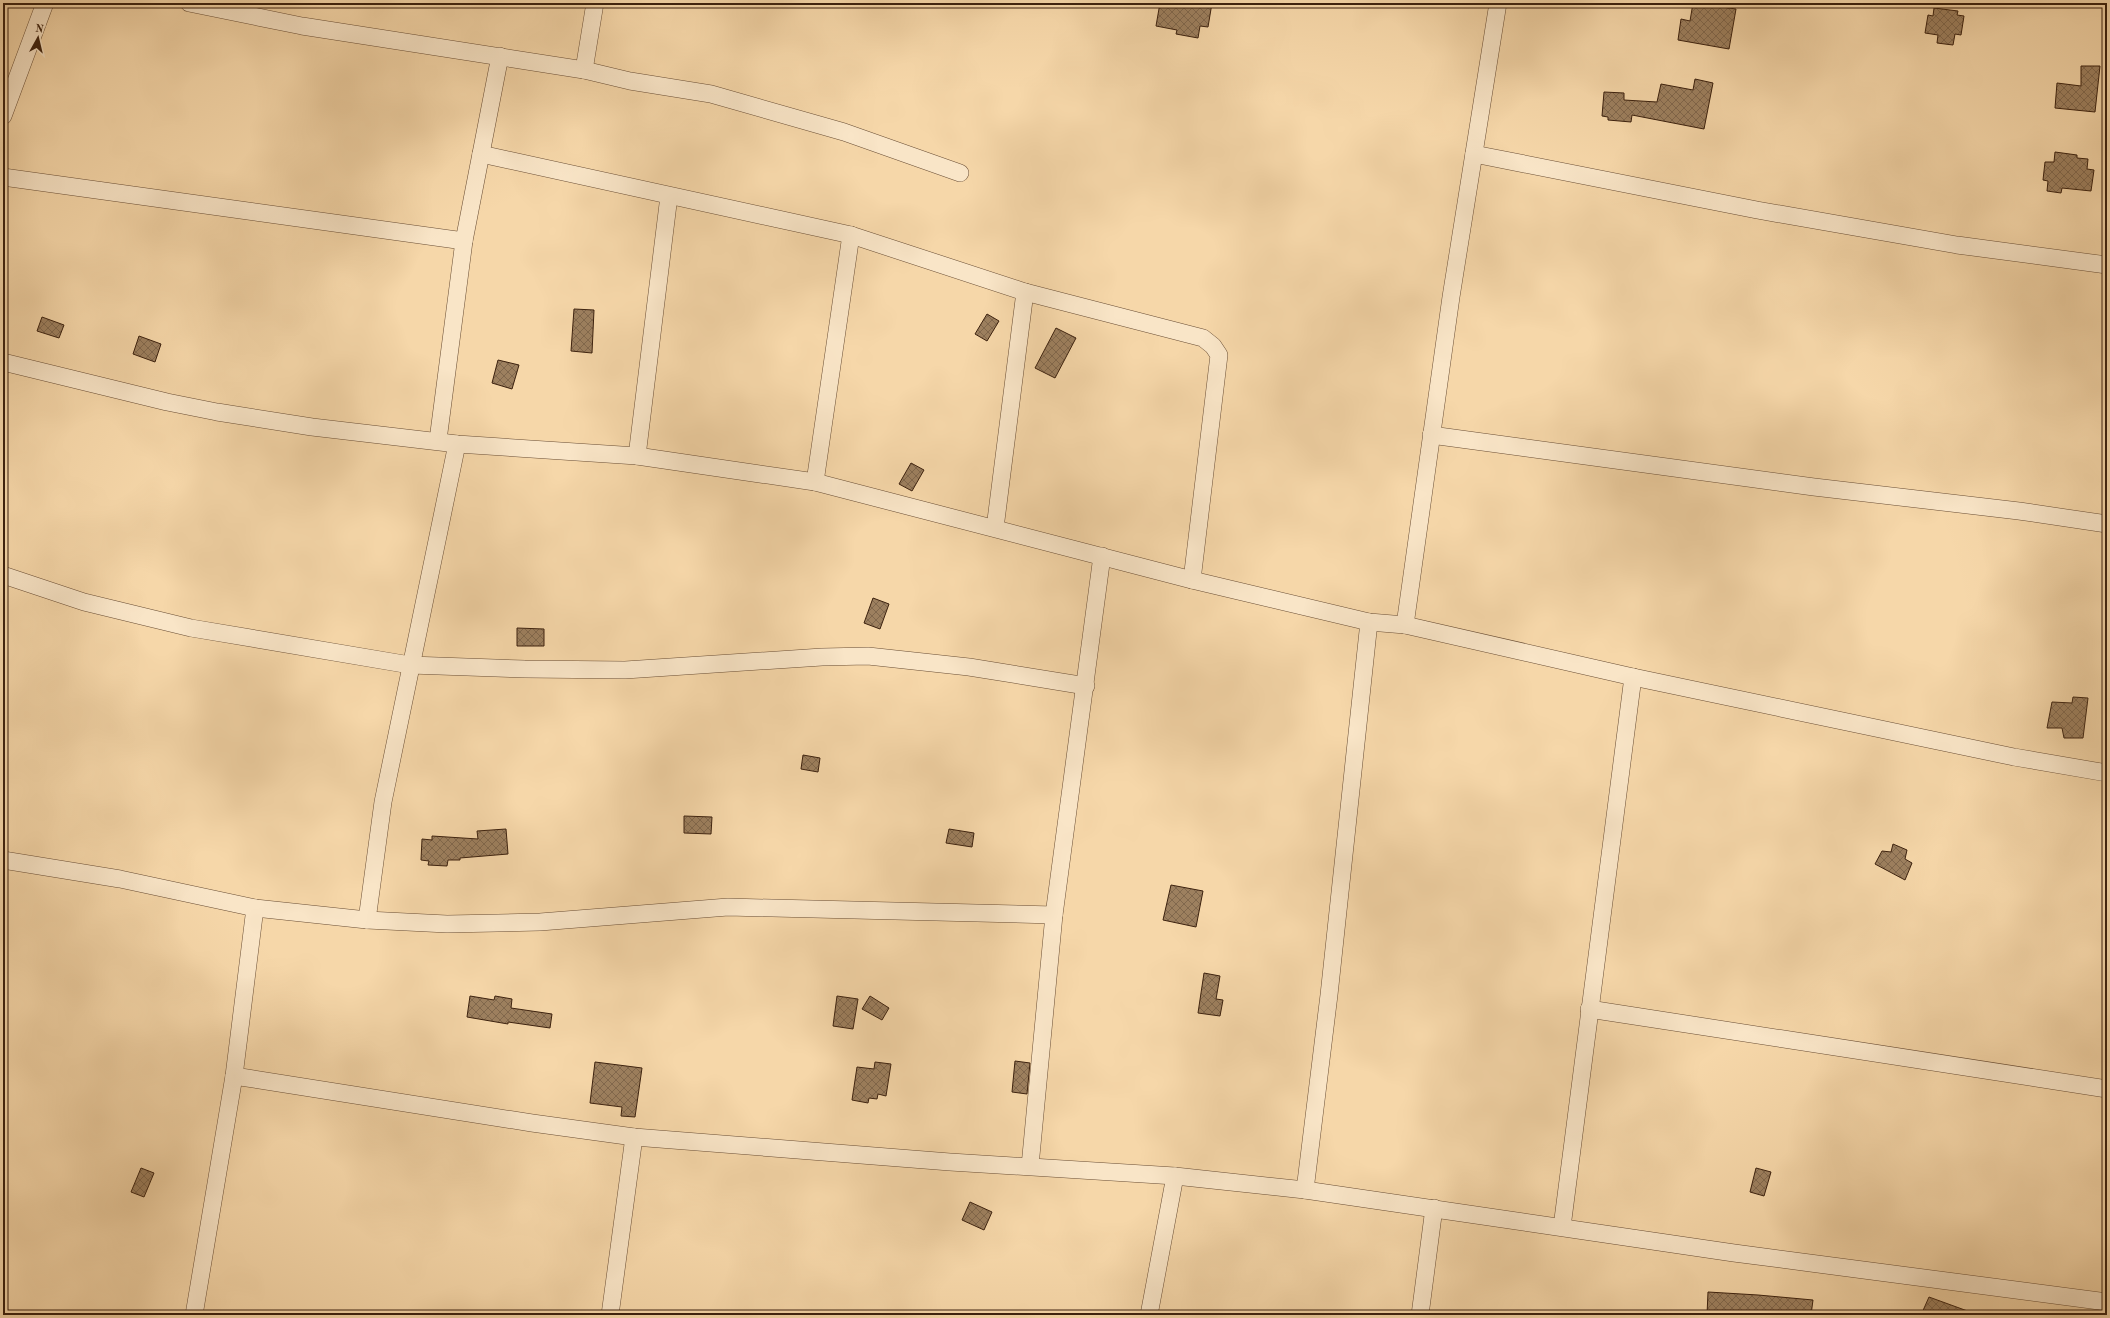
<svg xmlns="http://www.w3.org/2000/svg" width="2110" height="1318" font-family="'Old Standard TT',serif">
	<defs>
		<pattern id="building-cross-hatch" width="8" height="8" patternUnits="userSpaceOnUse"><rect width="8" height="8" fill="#9d805f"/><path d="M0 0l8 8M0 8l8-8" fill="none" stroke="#81684d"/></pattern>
	</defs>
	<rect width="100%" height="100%" fill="#f6d7a9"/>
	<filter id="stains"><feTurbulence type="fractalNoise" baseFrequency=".005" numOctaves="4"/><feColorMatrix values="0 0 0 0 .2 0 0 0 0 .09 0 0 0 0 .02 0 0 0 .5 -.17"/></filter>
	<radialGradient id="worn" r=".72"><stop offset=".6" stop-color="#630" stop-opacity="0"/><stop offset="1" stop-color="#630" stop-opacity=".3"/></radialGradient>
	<!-- building -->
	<g fill="url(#building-cross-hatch)" stroke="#3c210e">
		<polygon points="1160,3 1212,3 1208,27 1200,26 1198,38 1176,34 1177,30 1156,26"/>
		<polygon points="1693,3 1736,9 1729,49 1678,40 1681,19 1690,21"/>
		<polygon points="1934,8 1958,11 1957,15 1964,16 1961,35 1955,34 1953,45 1937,43 1938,35 1925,33 1928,15 1933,16"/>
		<polygon points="2081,66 2100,66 2095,112 2055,108 2057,83 2081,86"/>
		<polygon points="1695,79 1713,83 1704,129 1632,115 1631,122 1608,120 1608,117 1602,116 1604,92 1624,93 1624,100 1657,102 1661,84 1693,90"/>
		<polygon points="2055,152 2077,155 2077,158 2088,159 2087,169 2094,170 2091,191 2062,188 2061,193 2047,191 2048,181 2043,180 2045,162 2054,162"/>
		<polygon points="574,309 594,310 592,353 571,351"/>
		<polygon points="987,314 999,321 987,341 975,334"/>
		<polygon points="42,317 64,325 59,338 37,331"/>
		<polygon points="1056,328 1076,338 1055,378 1035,368"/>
		<polygon points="139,336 161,344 155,362 133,354"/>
		<polygon points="498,360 519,365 512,389 492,383"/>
		<polygon points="911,463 924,470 912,491 899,484"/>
		<polygon points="873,598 889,604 880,629 864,623"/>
		<polygon points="517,628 544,629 544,646 517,646"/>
		<polygon points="2073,697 2088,698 2083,738 2064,738 2062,728 2047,728 2052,702 2072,703"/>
		<polygon points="803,755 820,758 818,772 801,769"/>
		<polygon points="684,816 712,817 711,834 684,833"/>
		<polygon points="506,829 508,854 460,858 460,860 448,860 447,866 428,865 429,861 421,860 422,839 432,840 432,836 478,839 477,831"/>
		<polygon points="949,829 974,833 972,847 946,843"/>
		<polygon points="1893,844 1907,850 1905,859 1912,863 1905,880 1875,864 1882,851 1891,852"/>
		<polygon points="1171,885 1203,891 1196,927 1163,920"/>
		<polygon points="1204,973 1220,976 1216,999 1223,1000 1220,1016 1198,1013"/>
		<polygon points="470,996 494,1000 495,996 512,999 511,1008 552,1014 550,1028 508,1022 508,1024 467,1017"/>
		<polygon points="837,996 858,999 853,1029 833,1026"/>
		<polygon points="870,996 889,1008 882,1020 862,1009"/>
		<polygon points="1015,1061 1030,1063 1027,1094 1012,1092"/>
		<polygon points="595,1062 642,1068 635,1117 621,1116 622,1107 590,1103"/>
		<polygon points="875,1062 891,1064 886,1096 878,1094 877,1099 869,1098 868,1103 852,1100 857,1067 874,1069"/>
		<polygon points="141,1168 154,1173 144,1197 131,1192"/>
		<polygon points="1756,1168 1771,1172 1764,1196 1750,1192"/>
		<polygon points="970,1202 992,1212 984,1230 962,1220"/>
		<polygon points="1708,1292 1758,1295 1813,1300 1811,1315 1707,1315"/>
		<polygon points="1929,1297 1973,1313 1972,1315 1921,1315"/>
	</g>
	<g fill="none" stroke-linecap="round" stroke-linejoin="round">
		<defs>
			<g id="minor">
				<polyline points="189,3 302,26 584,70 630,81 711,94 844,132 960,173"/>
				<polyline points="584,70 595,3"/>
				<polyline points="3,116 45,3"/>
				<polyline points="481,154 851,235 1025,292 1203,338 1213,346 1219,355 1192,580"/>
				<polyline points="1474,154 1757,210 1957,245 2107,265"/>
				<polyline points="3,177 464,241"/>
				<polyline points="3,362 167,402 217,412 312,427 457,444 637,456 815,482 1192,580 1369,622 1405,625 1633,677 2014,757 2107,773"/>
				<polyline points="1431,435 1814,487 2019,511 2107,524"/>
				<polyline points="438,440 464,241 500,56"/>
				<polyline points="637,456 669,196"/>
				<polyline points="815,482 851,235"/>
				<polyline points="995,528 1025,292"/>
				<polyline points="3,575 84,602 191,628 410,665 525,669 625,670 822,657 868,656 969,667 1086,686"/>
				<polyline points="1405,625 1451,297 1498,3"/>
				<polyline points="3,860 120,879 255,908 367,920 447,924 540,922 728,907 1054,915"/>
				<polyline points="367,920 383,802 457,444"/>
				<polyline points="1589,1009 2107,1089"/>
				<polyline points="234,1076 532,1123 634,1137 950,1162 1175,1176 1305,1190 1734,1253 2107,1302"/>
				<polyline points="1030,1166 1054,915 1102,556"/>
				<polyline points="1305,1190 1329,995 1369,622"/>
				<polyline points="1562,1227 1633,677"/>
				<polyline points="194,1315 234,1076 255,908"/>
				<polyline points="610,1315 634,1137"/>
				<polyline points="1149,1315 1175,1176"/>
				<polyline points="1420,1315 1434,1208"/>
			</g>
		</defs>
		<!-- minor casing -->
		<use href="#minor" stroke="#6a4e35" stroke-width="18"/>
		<!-- minor -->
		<use href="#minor" stroke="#f9e5c7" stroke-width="17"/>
	</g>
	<!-- margin -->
	<rect width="2110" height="1318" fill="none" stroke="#f6d7a9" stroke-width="16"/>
	<rect x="4" y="4" width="2102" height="1310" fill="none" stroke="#3c210e" stroke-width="2"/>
	<rect x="8" y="8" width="2094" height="1302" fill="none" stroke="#3c210e"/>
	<!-- north arrow -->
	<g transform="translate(38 38) rotate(8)" stroke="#f9e5c7" stroke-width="3" paint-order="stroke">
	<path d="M0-3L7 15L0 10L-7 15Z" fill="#3c210e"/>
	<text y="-6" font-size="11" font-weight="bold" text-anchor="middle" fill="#3c210e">N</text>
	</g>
	<rect width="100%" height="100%" filter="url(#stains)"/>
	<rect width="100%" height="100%" fill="url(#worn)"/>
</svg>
